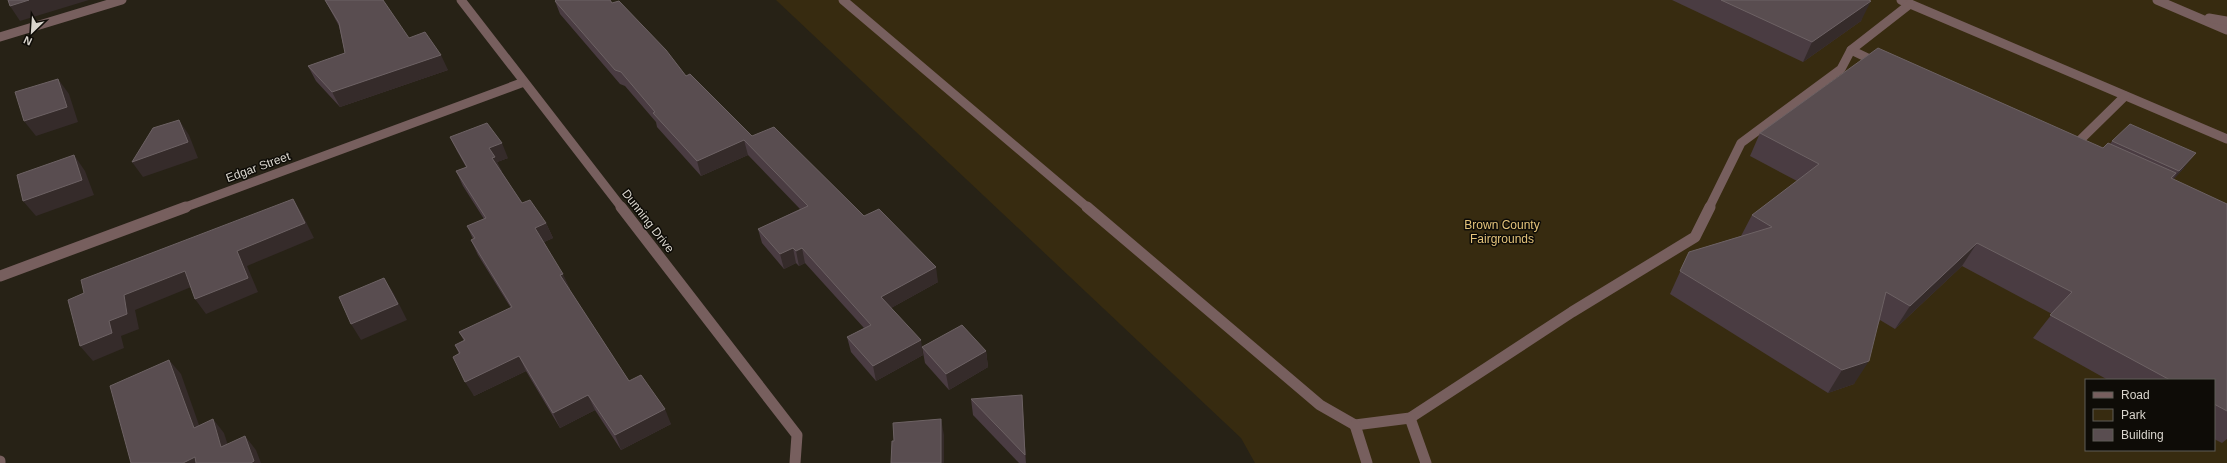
<svg xmlns="http://www.w3.org/2000/svg" width="2227" height="463" font-family="Helvetica,sans-serif">
	<rect width="100%" height="100%" fill="#272216"/>
	<!-- green -->
	<path fill="#372b10" fill-rule="evenodd" d="M 776,0 L 2227,0 L 2227,463 L 1255,463 L 1241,438 ZM 2086,380 L 2214,380 L 2214,450 L 2086,450 Z"/>
	<g fill="none" stroke-linecap="round" stroke-linejoin="round">
		<!-- minor-far1 -->
		<g stroke="#775f5e" stroke-width="9">
			<polyline points="461,0 622,208"/>
			<polyline points="843,0 1088,208"/>
			<polyline points="1901,0 2227,139"/>
			<polyline points="2157,0 2227,30"/>
			<polyline points="2209,18 2227,21"/>
			<polyline points="0,37 122,0"/>
			<polyline points="1851,50 1876,62"/>
			<polyline points="2072,148 2125,96"/>
			<polyline points="183,208 524,82"/>
			<polyline points="1709,208 1741,143 1841,69 1851,50 1910,4"/>
		</g>
		<!-- minor -->
		<g stroke="#775f5e" stroke-width="11">
			<polyline points="621,207 797,435 795,463"/>
			<polyline points="1087,207 1320,405 1355,425 1410,418 1572,312 1695,237 1710,207"/>
			<polyline points="0,276 186,207"/>
			<polyline points="1410,418 1426,463"/>
			<polyline points="1355,425 1367,463"/>
			<polyline points="0,461 0,463"/>
		</g>
	</g>
	<!-- wall -->
	<g fill="#4a3c42">
		<polygon points="325,0 409,38 448,70 340,107 316,81 308,66 345,53 339,26"/>
		<polygon points="1672,0 1868,0 1861,21 1803,62"/>
		<polygon points="555,1 686,76 752,136 864,216 938,282 891,308 923,355 876,381 851,352 847,337 864,328 805,263 799,266 796,263 784,269 762,243 758,229 800,209 748,155 701,176 657,127 656,122 625,86 620,84 560,14"/>
		<polygon points="1760,133 2103,148 2110,144 2112,141 2184,168 2173,180 2227,204 2227,439 2222,443 2214,439 2214,380 2108,380 2033,338 2052,314 1962,266 1895,329 1880,320 1854,384 1828,393 1670,294 1689,252 1741,236 1752,215 1797,181 1750,156"/>
		<polygon points="450,137 508,158 497,162 501,171 522,203 546,223 553,238 544,242 570,289 569,289 629,381 671,424 621,450 595,410 560,428 526,371 474,396 459,354 455,345 464,341 459,332 511,308 478,255 471,240 473,239 467,226 484,219 463,186 456,171 466,167 457,151"/>
		<polygon points="922,347 986,351 988,367 949,390 925,363"/>
		<polygon points="971,399 1023,411 1026,463 1019,463 973,415"/>
	</g>
	<!-- shaded-wall -->
	<g fill="#352b2a">
		<polygon points="29,0 89,0 20,21 10,6"/>
		<polygon points="1871,1 1861,21 1803,62 1812,42"/>
		<polygon points="441,55 448,70 340,107 332,92"/>
		<polygon points="58,79 69,94 78,122 36,136 24,121"/>
		<polygon points="179,120 189,135 198,158 143,177 132,162"/>
		<polygon points="744,140 748,155 701,176 697,161"/>
		<polygon points="502,143 508,158 497,162 502,171 499,172 492,158 489,148"/>
		<polygon points="2196,153 2184,168 2167,186 2179,171"/>
		<polygon points="74,155 85,171 94,195 36,216 23,201"/>
		<polygon points="293,199 302,214 314,238 247,266 258,292 206,314 195,299 237,251"/>
		<polygon points="546,223 553,238 542,243 535,228"/>
		<polygon points="1977,243 1962,266 1895,329 1910,306"/>
		<polygon points="793,248 796,263 784,269 780,254"/>
		<polygon points="802,248 805,263 799,266 796,251"/>
		<polygon points="936,267 938,282 884,312 881,297"/>
		<polygon points="185,271 196,285 135,310 139,329 121,336 124,348 93,361 80,346 109,321 124,295"/>
		<polygon points="563,274 570,289 567,290 560,275"/>
		<polygon points="384,278 394,294 407,320 361,340 351,324"/>
		<polygon points="921,340 923,355 876,381 873,366"/>
		<polygon points="986,351 988,367 949,390 946,374"/>
		<polygon points="519,356 526,371 474,396 465,382"/>
		<polygon points="169,360 181,374 205,442 194,428"/>
		<polygon points="1869,361 1854,384 1828,393 1842,370"/>
		<polygon points="588,395 595,410 560,428 553,413"/>
		<polygon points="1022,395 1023,411 1026,463 1025,455"/>
		<polygon points="665,409 671,424 621,450 615,435"/>
		<polygon points="213,419 224,433 233,461 221,447"/>
		<polygon points="941,419 944,435 944,463 941,463"/>
		<polygon points="245,436 256,450 261,463 251,463"/>
		<polygon points="195,457 200,463 183,463"/>
	</g>
	<!-- building -->
	<g fill="#594d50" stroke="#6d6264">
		<polygon points="8,0 29,0 10,6"/>
		<polygon points="325,0 383,0 409,38 425,32 441,55 332,92 308,66 345,53 339,23"/>
		<polygon points="556,0 610,0 612,3 619,1 666,50 686,76 690,74 752,136 774,127 864,216 879,209 936,267 881,297 921,340 873,366 847,337 871,325 802,248 796,251 793,248 780,254 758,229 808,206 744,140 697,161 653,113 655,112 621,72 615,70 555,1"/>
		<polygon points="1721,0 1868,0 1871,1 1812,42"/>
		<polygon points="1878,48 2103,148 2108,143 2176,173 2171,178 2227,204 2227,411 2214,404 2214,380 2170,380 2050,315 2072,292 1977,243 1910,306 1886,292 1869,361 1842,370 1680,271 1689,252 1772,227 1752,215 1819,164 1760,133"/>
		<polygon points="58,79 67,107 24,121 15,92"/>
		<polygon points="179,120 188,142 132,162 153,128"/>
		<polygon points="487,123 502,143 489,148 495,157 492,158 522,203 530,200 546,223 535,228 563,274 560,275 629,381 641,375 665,409 615,435 588,395 553,413 519,356 465,382 453,357 460,353 455,345 465,340 459,332 512,307 471,240 475,238 467,226 486,218 456,171 467,167 450,137"/>
		<polygon points="2130,124 2196,153 2179,171 2112,141"/>
		<polygon points="74,155 82,180 23,201 17,175"/>
		<polygon points="293,199 305,223 237,251 248,278 195,299 185,271 124,295 127,314 109,321 112,333 80,346 68,300 84,293 81,280"/>
		<polygon points="384,278 398,304 351,324 339,297"/>
		<polygon points="962,325 986,351 946,374 922,347"/>
		<polygon points="169,360 194,428 213,419 221,447 245,436 254,461 251,463 196,463 195,457 183,463 131,463 110,386"/>
		<polygon points="1022,395 1025,455 971,399"/>
		<polygon points="941,419 941,463 891,463 892,441 894,441 893,423"/>
	</g>
	<g text-anchor="middle" stroke-width="3" stroke-linejoin="round" paint-order="stroke">
		<!-- street labels -->
		<g font-size="12" fill="#d9d5cd" stroke="#0e0c07">
			<text transform="translate(258 167) rotate(-20)" y="4">Edgar Street</text>
			<text transform="translate(648 221) rotate(52)" y="4">Dunning Drive</text>
		</g>
		<!-- park labels -->
		<g font-size="12" fill="#e4c37b" stroke="#0e0c07">
			<text x="1502" y="229">Brown County<tspan x="1502" dy="14">Fairgrounds</tspan></text>
		</g>
	</g>
	<!-- legend -->
	<rect x="2085" y="379" width="130" height="72" fill="#0e0c07" stroke="#5f5c56"/>
	<rect x="2093" y="392" width="20" height="6" fill="#775f5e" stroke="#5f5c56"/>
	<text x="2121" y="399" font-size="12" fill="#d9d5cd">Road</text>
	<rect x="2093" y="409" width="20" height="12" fill="#372b10" stroke="#5f5c56"/>
	<text x="2121" y="419" font-size="12" fill="#d9d5cd">Park</text>
	<rect x="2093" y="429" width="20" height="12" fill="#594d50" stroke="#5f5c56"/>
	<text x="2121" y="439" font-size="12" fill="#d9d5cd">Building</text>
	<!-- north arrow -->
	<g transform="translate(32 32) rotate(205)" stroke="#0e0c07" stroke-width="3" paint-order="stroke">
	<path d="M0-3L7 15L0 10L-7 15Z" fill="#d9d5cd"/>
	<text y="-6" font-size="11" font-weight="bold" text-anchor="middle" fill="#d9d5cd">N</text>
	</g>
</svg>
